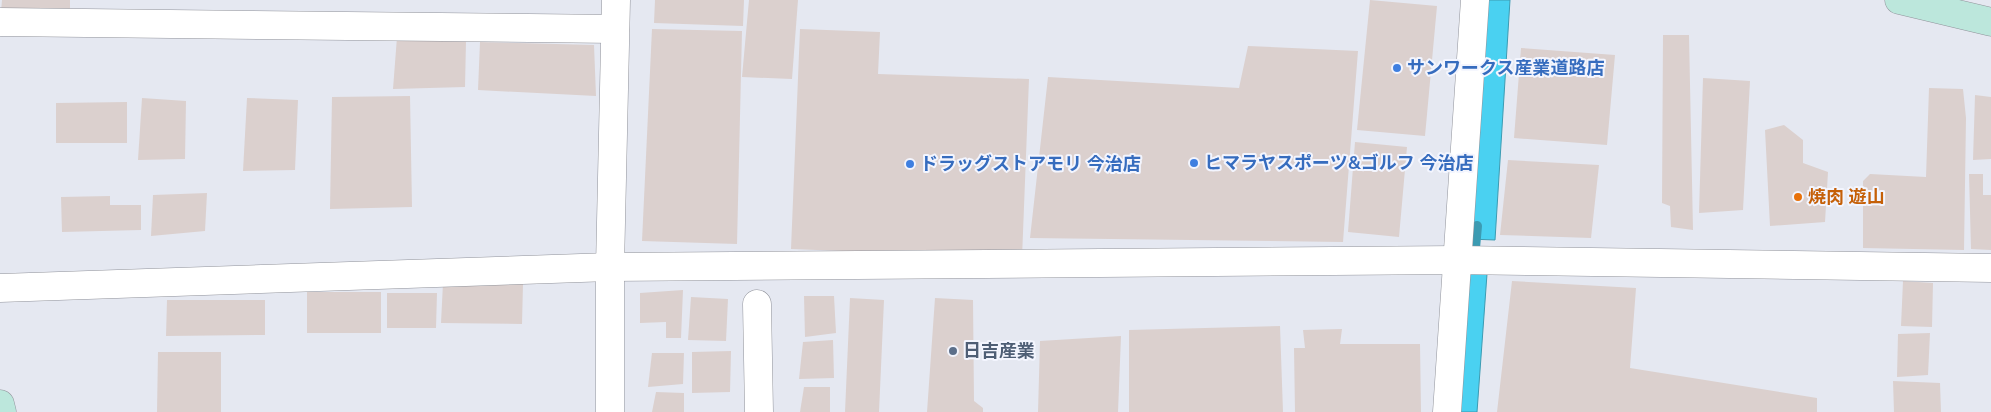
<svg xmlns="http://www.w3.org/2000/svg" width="1991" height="412" font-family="'Nunito Sans','Noto Sans JP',sans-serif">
	<rect width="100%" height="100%" fill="#e5e8f1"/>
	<!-- water -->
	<g fill="#4ad1f1" stroke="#3c9bb2">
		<polygon points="1484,0 1510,0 1495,240 1469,239"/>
		<polygon points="1465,272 1487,274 1477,412 1455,412"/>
	</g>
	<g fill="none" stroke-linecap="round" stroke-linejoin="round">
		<!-- stream -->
		<polyline stroke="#3c9bb2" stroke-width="10" points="1474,259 1477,226"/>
	</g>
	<!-- building -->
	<g fill="#dbd0ce">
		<polygon points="2,0 70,0 70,10 1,12"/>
		<polygon points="655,0 744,0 743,26 654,23"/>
		<polygon points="749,0 798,0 792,79 742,77"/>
		<polygon points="1370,0 1437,6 1425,136 1357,130"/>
		<polygon points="652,29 742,31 737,244 642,241"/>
		<polygon points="800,29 880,32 878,74 1029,79 1022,258 791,249"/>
		<polygon points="1663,35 1689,35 1693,230 1671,227 1670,206 1662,203"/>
		<polygon points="397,37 466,41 465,87 393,89"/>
		<polygon points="480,42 594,45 596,96 478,90"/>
		<polygon points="1248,46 1358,51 1343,242 1030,238 1048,77 1239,88"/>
		<polygon points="1521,48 1615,55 1607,145 1514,138"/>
		<polygon points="1703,78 1750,81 1743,210 1699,213"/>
		<polygon points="1929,88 1963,89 1966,118 1964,250 1863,248 1863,181 1870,174 1926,177"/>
		<polygon points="1975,95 1991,97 1991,159 1973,160"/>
		<polygon points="410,96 412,207 330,209 332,97"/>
		<polygon points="142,98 186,101 185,159 138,160"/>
		<polygon points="247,98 298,100 295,170 243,171"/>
		<polygon points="127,102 127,143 56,143 56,103"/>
		<polygon points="1784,125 1803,140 1803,163 1828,172 1825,222 1770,226 1765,130"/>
		<polygon points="1355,142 1407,147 1399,237 1348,232"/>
		<polygon points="1508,160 1599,165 1591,238 1500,235"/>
		<polygon points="1969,174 1983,174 1983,195 1991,195 1991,250 1971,249"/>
		<polygon points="207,193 205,231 151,236 153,195"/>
		<polygon points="110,196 110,205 141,205 141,230 62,232 61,197"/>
		<polygon points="1512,281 1636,288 1630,368 1817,398 1817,412 1497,412"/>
		<polygon points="1903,281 1933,283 1932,327 1901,326"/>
		<polygon points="443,283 523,284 522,324 441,323"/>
		<polygon points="683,290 681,338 666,338 666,322 640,323 640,293"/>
		<rect x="307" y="292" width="74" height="41"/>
		<polygon points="387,293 437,293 436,328 387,328"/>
		<polygon points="804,296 834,296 836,333 805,337"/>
		<polygon points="691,297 728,299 726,341 688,340"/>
		<polygon points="850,298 884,300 879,412 845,412"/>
		<polygon points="935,298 973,300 974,401 983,408 983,412 927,412"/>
		<polygon points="167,300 265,300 265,335 166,336"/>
		<polygon points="1280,326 1283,412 1129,412 1129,330"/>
		<polygon points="1342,329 1340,344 1420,344 1421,412 1295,412 1294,348 1305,348 1303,330"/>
		<polygon points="1930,333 1928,375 1897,377 1898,334"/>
		<polygon points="1121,336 1118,412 1038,412 1040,341"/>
		<polygon points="833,340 834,378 799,379 803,342"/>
		<polygon points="731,351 730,392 692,393 692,352"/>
		<polygon points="158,352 221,352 221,412 157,412"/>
		<polygon points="652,353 684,353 683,384 648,387"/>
		<polygon points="1893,381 1940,383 1941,412 1894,412"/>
		<polygon points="804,387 830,387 830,412 800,412"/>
		<polygon points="656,392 684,393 684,412 652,412"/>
	</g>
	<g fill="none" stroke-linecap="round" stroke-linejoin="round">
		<defs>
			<g id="street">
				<polyline points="0,22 615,29"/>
				<polyline points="0,288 610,267 1457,260 1991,268"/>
				<polyline points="757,304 759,412"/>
				<polyline points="610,412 610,267 616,0"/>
				<polyline points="1447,412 1475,0"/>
			</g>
			<g id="secondary">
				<polyline points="1899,0 1991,22"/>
				<polyline points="0,404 2,412"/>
			</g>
		</defs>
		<!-- street casing -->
		<use href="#street" stroke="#91939b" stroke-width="29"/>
		<!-- secondary casing -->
		<use href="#secondary" stroke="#91939b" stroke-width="29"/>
		<!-- street -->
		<use href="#street" stroke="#fff" stroke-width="28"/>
		<!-- secondary -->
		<use href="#secondary" stroke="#bce7dc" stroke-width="28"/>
	</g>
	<!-- markers -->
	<g fill="#3f7fe0" stroke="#f3f5fe" stroke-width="2">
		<circle cx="1397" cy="68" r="5"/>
		<circle cx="1194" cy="163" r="5"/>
		<circle cx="910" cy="164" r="5"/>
	</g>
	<circle fill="#e8710a" stroke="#f3f5fe" stroke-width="2" cx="1798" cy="197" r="5"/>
	<circle fill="#5c6f8a" stroke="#f3f5fe" stroke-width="2" cx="953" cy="351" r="5"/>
	<g text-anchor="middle" stroke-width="4" stroke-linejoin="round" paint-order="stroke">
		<!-- shop labels -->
		<g font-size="18" font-weight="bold" fill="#366cbe" stroke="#f3f5fe" text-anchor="start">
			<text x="1407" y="74">サンワークス産業道路店</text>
			<text x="1204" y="169">ヒマラヤスポーツ&amp;ゴルフ 今治店</text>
			<text x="920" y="170">ドラッグストアモリ 今治店</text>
		</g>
		<!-- food labels -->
		<g font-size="18" font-weight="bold" fill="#c56008" stroke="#f3f5fe" text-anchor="start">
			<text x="1808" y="203">焼肉 遊山</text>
		</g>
		<!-- service labels -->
		<g font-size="18" font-weight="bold" fill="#4e5e75" stroke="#f3f5fe" text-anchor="start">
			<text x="963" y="357">日吉産業</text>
		</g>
	</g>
</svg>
